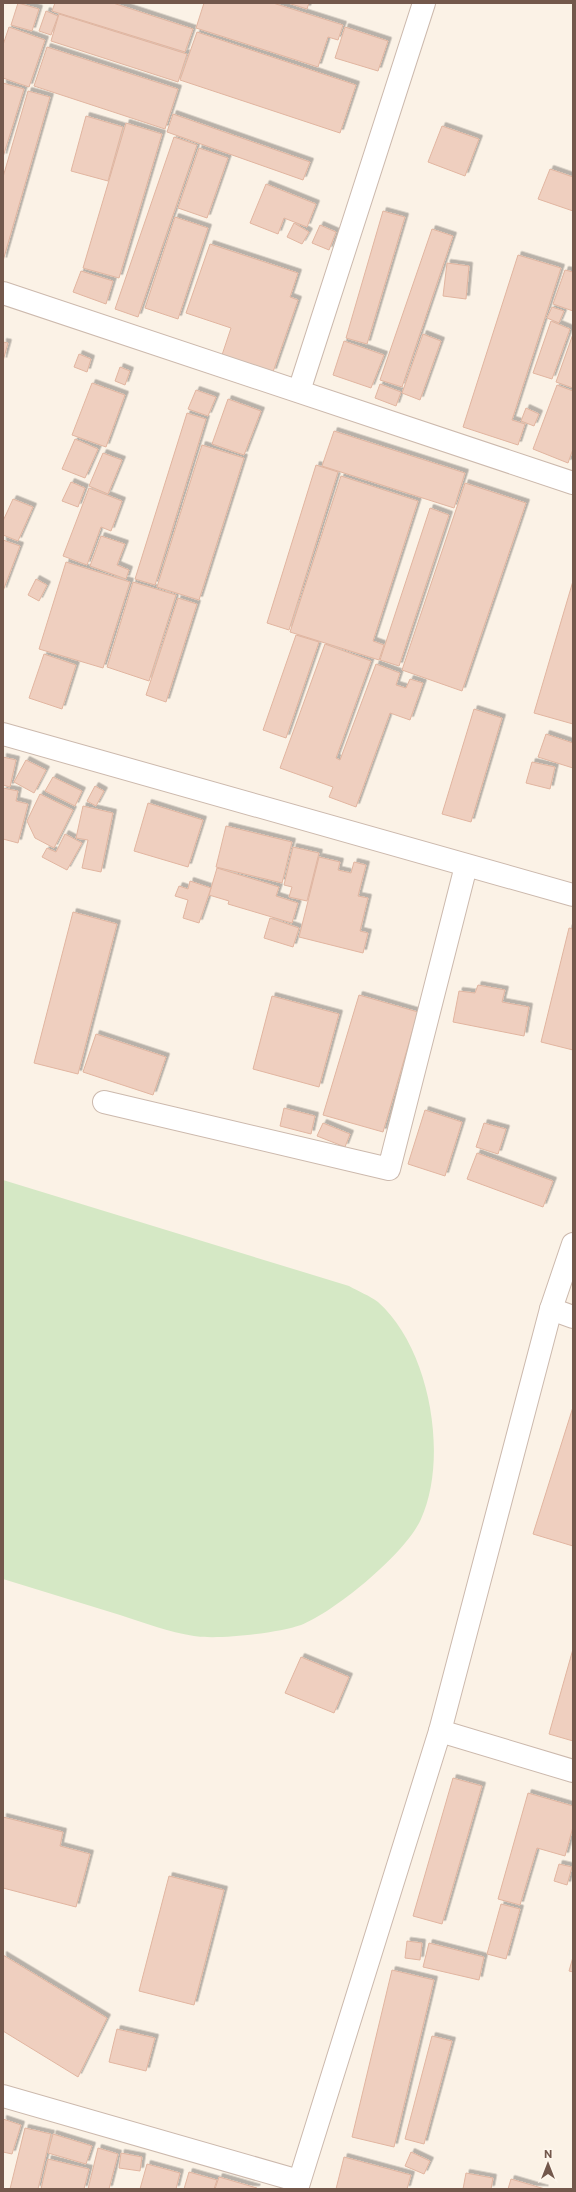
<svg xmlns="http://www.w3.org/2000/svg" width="576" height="2192" font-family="Commissioner,sans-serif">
	<defs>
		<filter id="shadow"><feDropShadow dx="3.5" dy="-3.5" stdDeviation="0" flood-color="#0004"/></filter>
	</defs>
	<rect width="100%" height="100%" fill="#fbf2e6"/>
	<!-- green -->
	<path fill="#d5e8c5" d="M 3,1180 L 349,1286 C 358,1291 370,1296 378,1302 C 430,1348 449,1457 421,1519 C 406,1553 336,1611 301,1625 C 278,1633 218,1640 194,1636 C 169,1632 144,1623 120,1615 C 81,1603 42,1591 3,1579 Z"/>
	<!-- building -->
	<g fill="#efcfbf" stroke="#e1b5a0" filter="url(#shadow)">
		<polygon points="18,3 39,9 32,31 11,25"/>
		<polygon points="55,3 113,3 193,29 185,52 52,11"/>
		<polygon points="204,3 273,3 343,25 338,40 328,37 318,67 196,28"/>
		<polygon points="288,3 309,3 307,9"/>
		<polygon points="46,11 58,16 51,35 39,31"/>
		<polygon points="59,14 187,54 178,82 51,41"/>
		<polygon points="9,27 45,40 29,87 3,78 3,45"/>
		<polygon points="345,27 388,41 378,71 335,58"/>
		<polygon points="197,32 356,85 340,133 180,80"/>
		<polygon points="47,47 178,89 165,129 34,86"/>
		<polygon points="3,83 24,89 3,157"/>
		<polygon points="28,91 50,97 3,261 3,177"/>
		<polygon points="173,114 310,162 303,180 167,132"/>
		<polygon points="86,116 123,127 108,181 71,171"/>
		<polygon points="126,123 162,134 119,278 83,268"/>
		<polygon points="442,126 479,139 465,176 428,162"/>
		<polygon points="174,137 197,145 138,317 115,309"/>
		<polygon points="199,148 228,158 207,218 178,208"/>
		<polygon points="550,169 573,177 573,211 538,199"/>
		<polygon points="266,184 316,204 307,227 284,218 278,234 250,223"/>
		<polygon points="383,211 405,217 367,344 346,338"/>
		<polygon points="175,217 208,228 178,319 145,308"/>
		<polygon points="294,223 309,232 302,244 287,237"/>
		<polygon points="320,225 336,232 329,250 312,243"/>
		<polygon points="432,229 453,236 402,387 380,380"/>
		<polygon points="210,244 298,273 290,297 298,300 273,372 222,355 231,328 186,313"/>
		<polygon points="518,255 561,268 512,420 525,424 518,445 463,427"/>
		<polygon points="447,263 469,266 466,299 443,296"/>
		<polygon points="565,270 573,272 573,311 553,304"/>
		<polygon points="81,271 113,281 106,304 73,292"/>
		<polygon points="552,307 564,311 559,323 547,318"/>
		<polygon points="551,321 570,329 552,379 533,373"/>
		<polygon points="423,334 441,341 420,400 402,393"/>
		<polygon points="573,334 573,388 556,382"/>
		<polygon points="344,341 384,355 371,388 333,375"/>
		<polygon points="3,342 8,343 3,361"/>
		<polygon points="79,354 91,359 87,372 74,367"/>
		<polygon points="120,367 130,371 125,385 115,381"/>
		<polygon points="92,383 125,395 106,447 72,435"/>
		<polygon points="380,384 401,392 396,406 375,398"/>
		<polygon points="557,385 573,391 573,449 568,463 533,449"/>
		<polygon points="196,390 216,397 208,416 188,409"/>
		<polygon points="228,399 261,411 244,455 212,444"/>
		<polygon points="526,408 539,414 534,426 521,421"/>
		<polygon points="187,413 206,419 155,585 135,579"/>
		<polygon points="334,431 465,473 454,508 322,466"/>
		<polygon points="75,439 98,449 85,478 62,469"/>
		<polygon points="202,445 244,458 199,600 157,587"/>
		<polygon points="103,453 122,460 108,494 89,486"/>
		<polygon points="316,465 338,472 289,630 267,623"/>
		<polygon points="341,476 418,501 373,641 384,645 379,660 290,632"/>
		<polygon points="71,482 85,488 78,507 62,501"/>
		<polygon points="465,483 526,503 462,691 402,670"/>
		<polygon points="89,488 122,501 111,531 101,527 87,565 63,556"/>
		<polygon points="13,499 33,507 18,541 3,535 3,521"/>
		<polygon points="430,508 449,515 399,666 380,660"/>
		<polygon points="101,536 125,544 117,565 129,570 126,579 90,566"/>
		<polygon points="3,540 20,546 3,591"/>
		<polygon points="66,562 130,582 103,668 39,649"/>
		<polygon points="36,579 47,585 39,601 28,595"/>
		<polygon points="573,581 573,724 534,713"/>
		<polygon points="133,582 176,595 149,681 107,667"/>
		<polygon points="178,598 197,604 166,702 146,695"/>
		<polygon points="296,635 319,642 286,738 263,730"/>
		<polygon points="325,644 371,661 336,758 340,760 376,664 400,673 396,685 406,688 410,679 423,683 410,720 390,713 356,807 329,797 333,787 280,768"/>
		<polygon points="44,654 76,665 62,709 29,698"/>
		<polygon points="474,709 502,718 471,822 442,814"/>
		<polygon points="546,734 573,743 573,768 538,757"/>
		<polygon points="3,757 16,760 10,787 3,785"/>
		<polygon points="26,760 46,770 34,793 14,782"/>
		<polygon points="532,762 555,767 550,789 526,783"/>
		<polygon points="53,777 82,791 75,806 45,791"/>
		<polygon points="95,786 104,791 96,806 87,801"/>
		<polygon points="3,788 18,791 16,801 28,804 18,843 3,839"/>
		<polygon points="40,794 73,810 54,848 35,838 27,821"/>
		<polygon points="148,803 203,820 188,867 134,851"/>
		<polygon points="83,806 113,813 101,872 82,868 88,840 76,838"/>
		<polygon points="226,826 292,842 282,883 216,867"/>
		<polygon points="65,834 82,843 67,870 42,857 47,848 56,852"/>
		<polygon points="293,847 319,853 307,901 289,897 292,887 284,885"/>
		<polygon points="319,857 340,862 338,870 351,873 354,862 366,865 358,896 368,898 360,931 368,933 363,953 299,937"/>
		<polygon points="217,868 279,887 276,896 298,903 292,923 228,904 229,901 209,895"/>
		<polygon points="190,881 211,888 199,923 183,918 188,900 175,896 179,886 188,889"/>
		<polygon points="73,912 117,924 78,1074 34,1063"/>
		<polygon points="270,918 299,928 293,947 264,938"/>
		<polygon points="569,928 573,929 573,1050 541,1042"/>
		<polygon points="478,985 505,990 502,1002 529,1007 524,1036 453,1022 459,991 475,993"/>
		<polygon points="359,995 418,1012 383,1132 323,1115"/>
		<polygon points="272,996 339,1014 319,1087 253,1069"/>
		<polygon points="96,1034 166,1057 153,1095 83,1072"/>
		<polygon points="284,1108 315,1116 311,1134 280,1126"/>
		<polygon points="425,1110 462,1122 445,1176 408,1164"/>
		<polygon points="323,1123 350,1134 345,1147 317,1136"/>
		<polygon points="484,1123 506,1129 498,1154 476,1147"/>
		<polygon points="477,1153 553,1181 543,1207 467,1179"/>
		<polygon points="573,1407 573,1546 533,1534"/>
		<polygon points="573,1649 573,1741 549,1734"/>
		<polygon points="301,1657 349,1677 334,1713 285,1693"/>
		<polygon points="453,1778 482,1786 442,1924 413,1916"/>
		<polygon points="528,1793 573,1806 573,1827 565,1856 537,1848 520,1905 498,1899"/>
		<polygon points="3,1817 63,1832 60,1846 90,1854 76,1907 3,1888"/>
		<polygon points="559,1864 572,1867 567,1885 554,1881"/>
		<polygon points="169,1876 224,1890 194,2005 139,1991"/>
		<polygon points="501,1904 520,1909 506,1959 487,1954"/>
		<polygon points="407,1941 422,1943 420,1960 405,1958"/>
		<polygon points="429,1943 484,1957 479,1980 423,1967"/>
		<polygon points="3,1955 107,2018 78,2077 3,2031"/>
		<polygon points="573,1957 573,1972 569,1971"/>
		<polygon points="392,1970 434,1980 394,2147 352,2137"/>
		<polygon points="117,2029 155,2038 146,2071 109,2062"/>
		<polygon points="432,2036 452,2041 424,2144 405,2139"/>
		<polygon points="3,2119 21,2125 12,2154 3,2152"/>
		<polygon points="25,2128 51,2134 38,2189 10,2189"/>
		<polygon points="53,2134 92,2146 86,2164 48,2153"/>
		<polygon points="98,2148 118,2154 109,2189 88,2189"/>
		<polygon points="411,2152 430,2161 424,2174 405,2166"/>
		<polygon points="121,2153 142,2157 140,2171 119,2168"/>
		<polygon points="344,2157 411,2175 407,2189 336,2189"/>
		<polygon points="48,2159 89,2169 84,2189 41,2189"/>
		<polygon points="147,2164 180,2173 176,2189 140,2189"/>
		<polygon points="189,2172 217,2180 214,2189 184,2189"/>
		<polygon points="466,2173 493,2178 491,2189 463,2189"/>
		<polygon points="219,2177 257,2188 256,2189 215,2189"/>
		<polygon points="511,2179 545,2189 508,2189"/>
	</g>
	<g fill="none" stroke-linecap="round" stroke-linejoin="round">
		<defs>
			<g id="minor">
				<polyline points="3,293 573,483"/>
				<polyline points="299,391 424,3"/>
				<polyline points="3,734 573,895"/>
				<polyline points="104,1102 389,1169 466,866"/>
				<polyline points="551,1309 573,1317"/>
				<polyline points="440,1731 573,1771"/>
				<polyline points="3,2096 299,2181"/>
				<polyline points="297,2189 440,1731 551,1309 573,1244"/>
			</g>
		</defs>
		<!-- minor casing -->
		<use href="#minor" stroke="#ccb9ad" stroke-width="24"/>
		<!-- minor -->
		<use href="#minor" stroke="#fff" stroke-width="22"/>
	</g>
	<!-- border -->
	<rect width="576" height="2192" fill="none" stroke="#73584c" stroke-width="8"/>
	<!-- north arrow -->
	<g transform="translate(548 2164)" stroke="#fef6ec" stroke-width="3" paint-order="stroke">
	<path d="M0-3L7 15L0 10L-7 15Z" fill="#73584c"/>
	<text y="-6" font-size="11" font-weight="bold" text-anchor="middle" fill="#73584c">N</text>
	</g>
</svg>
